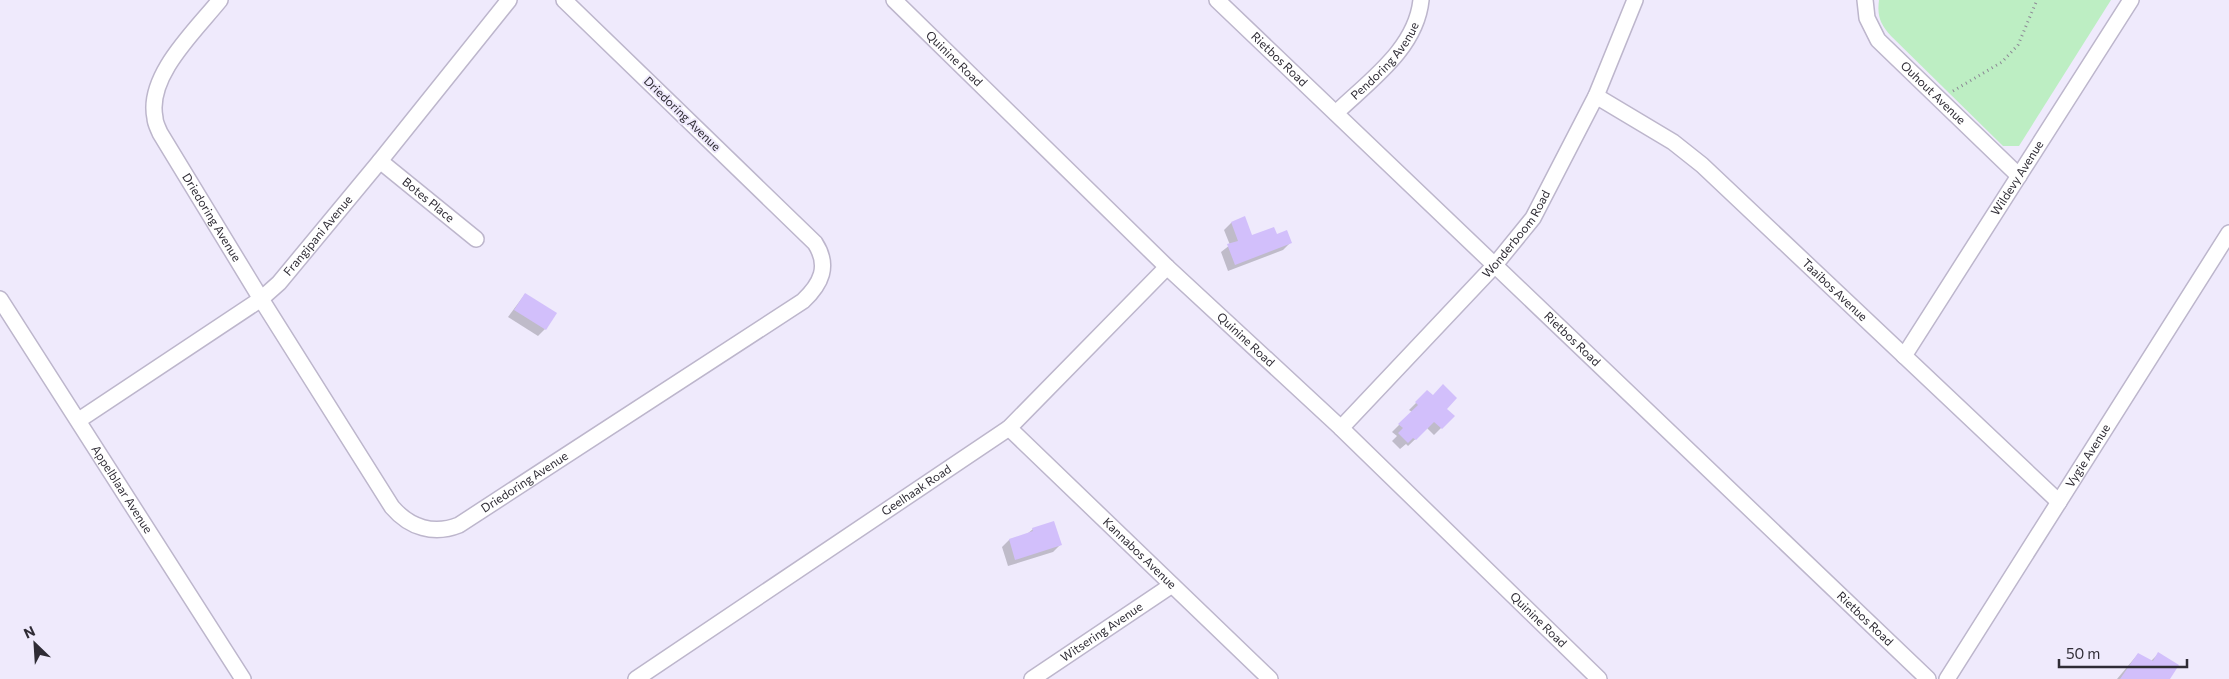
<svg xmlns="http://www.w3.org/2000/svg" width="2229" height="679" font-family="Commissioner,sans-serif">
	<rect width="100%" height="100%" fill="#efeafc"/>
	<!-- green -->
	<path fill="#bdeec3" d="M 1879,0 L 2111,0 L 2019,146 L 2003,146 L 1891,36 C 1880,24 1877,16 1879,0 Z"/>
	<!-- shadow -->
	<g fill="#0003">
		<polygon points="1244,218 1251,237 1290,243 1283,250 1228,271 1221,252 1230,245 1224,230 1231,223"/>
		<polygon points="525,294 545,329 538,336 508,317"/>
		<polygon points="1427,392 1453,416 1434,435 1427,428 1408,446 1406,444 1400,449 1392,441 1397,436 1392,432 1412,412 1409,410"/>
		<polygon points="1033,529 1060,545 1053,552 1008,566 1002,547 1009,540 1027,534"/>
		<polygon points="2138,654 2151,661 2158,654 2168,679 2117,679"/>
	</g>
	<!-- building -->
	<g fill="#d2bffb">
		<polygon points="1245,216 1252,235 1274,227 1277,234 1287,230 1292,243 1235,265 1227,244 1238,241 1231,222"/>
		<polygon points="525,293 557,313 546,330 514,310"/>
		<polygon points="1443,384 1457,398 1447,409 1455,416 1442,429 1434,422 1416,440 1413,438 1408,443 1398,433 1403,428 1398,424 1418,405 1415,402 1427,390 1433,395"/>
		<polygon points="1054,521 1062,545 1015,560 1009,539 1033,531 1032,528"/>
		<polygon points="2158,652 2179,665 2170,679 2120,679 2138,653 2153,661"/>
	</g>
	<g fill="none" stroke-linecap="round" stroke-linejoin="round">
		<defs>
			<g id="minor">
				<path id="s1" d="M 220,0 C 196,30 146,76 155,118 C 155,123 158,128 160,133 L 261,299 L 392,507 C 410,528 434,535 459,525 L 803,301 C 821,284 830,266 815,243 L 564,0"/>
				<path id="s2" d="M 894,0 L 1167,267 L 1341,428 L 1599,679"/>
				<path id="s3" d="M 1217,0 L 1928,679"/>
				<path id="s4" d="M 1865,0 L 1867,18 L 1878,40 L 2019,176"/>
				<path id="s5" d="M 1596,96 L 1673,142 L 1702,165 L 2059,502"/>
				<path id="s6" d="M 1336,113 C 1369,81 1416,49 1421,0"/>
				<path id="s7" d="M 380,161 L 476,239"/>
				<path id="s8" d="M 0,299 L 243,679"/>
				<path id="s9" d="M 1904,356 L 2131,0"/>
				<path id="s10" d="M 79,420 L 261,299 L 279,283 L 380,161 L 509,0"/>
				<path id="s11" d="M 1009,428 L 1270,679"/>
				<path id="s12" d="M 1341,428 L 1494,266 L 1533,218 L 1596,96 L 1635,0"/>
				<path id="s13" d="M 636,679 L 1009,428 L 1167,267"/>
				<path id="s14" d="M 1032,679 L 1172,585"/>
				<path id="s15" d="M 1947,679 L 2229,233"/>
			</g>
		</defs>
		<!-- minor casing -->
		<use href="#minor" stroke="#bdb6cc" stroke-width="18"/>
		<!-- path -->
		<polyline stroke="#8c8895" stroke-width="3" stroke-dasharray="1 4" stroke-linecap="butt" points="1953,91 2002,62 2018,45 2037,0"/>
		<!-- minor -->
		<use href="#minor" stroke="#fff" stroke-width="15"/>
	</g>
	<g text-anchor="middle" stroke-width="4" stroke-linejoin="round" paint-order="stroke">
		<!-- street labels -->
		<g font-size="12" fill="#2f2c35" stroke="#efeafc">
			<text dy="4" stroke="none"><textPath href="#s2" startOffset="84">Quinine Road</textPath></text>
			<text dy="4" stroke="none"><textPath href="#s6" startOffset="72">Pendoring Avenue</textPath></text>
			<text dy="4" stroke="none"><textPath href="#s3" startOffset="86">Rietbos Road</textPath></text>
			<text dy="4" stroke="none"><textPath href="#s4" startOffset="119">Ouhout Avenue</textPath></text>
			<text transform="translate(682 114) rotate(44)" y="4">Driedoring Avenue</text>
			<text dy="4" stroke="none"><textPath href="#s9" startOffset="211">Wildevy Avenue</textPath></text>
			<text dy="4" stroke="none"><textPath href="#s7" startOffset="62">Botes Place</textPath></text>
			<text dy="4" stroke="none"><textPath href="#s1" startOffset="254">Driedoring Avenue</textPath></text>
			<text dy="4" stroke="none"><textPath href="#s12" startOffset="262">Wonderboom Road</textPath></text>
			<text dy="4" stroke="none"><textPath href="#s10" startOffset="304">Frangipani Avenue</textPath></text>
			<text dy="4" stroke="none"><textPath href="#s5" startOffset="309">Taaibos Avenue</textPath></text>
			<text dy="4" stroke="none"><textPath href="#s2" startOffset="489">Quinine Road</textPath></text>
			<text dy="4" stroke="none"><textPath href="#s3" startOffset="491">Rietbos Road</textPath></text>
			<text dy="4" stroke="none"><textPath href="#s15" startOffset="264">Vygie Avenue</textPath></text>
			<text dy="4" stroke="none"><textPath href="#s1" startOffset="748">Driedoring Avenue</textPath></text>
			<text dy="4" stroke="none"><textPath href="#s8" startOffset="226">Appelblaar Avenue</textPath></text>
			<text dy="4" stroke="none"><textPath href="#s13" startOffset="338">Geelhaak Road</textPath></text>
			<text dy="4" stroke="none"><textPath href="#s11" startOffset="181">Kannabos Avenue</textPath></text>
			<text dy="4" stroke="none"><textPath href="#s3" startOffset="896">Rietbos Road</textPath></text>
			<text dy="4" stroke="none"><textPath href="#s2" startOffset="894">Quinine Road</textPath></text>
			<text dy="4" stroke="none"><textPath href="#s14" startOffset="84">Witsering Avenue</textPath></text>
		</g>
	</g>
	<!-- north arrow -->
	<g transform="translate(35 644) rotate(335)" stroke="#efeafc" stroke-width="4" paint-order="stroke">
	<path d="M0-4L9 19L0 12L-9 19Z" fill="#2f2c35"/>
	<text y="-8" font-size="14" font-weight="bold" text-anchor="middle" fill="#2f2c35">N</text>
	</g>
	<!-- scale -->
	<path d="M2059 659v8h128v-8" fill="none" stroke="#2f2c35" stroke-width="2.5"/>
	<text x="2066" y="659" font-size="15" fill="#2f2c35" stroke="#efeafc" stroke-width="4" paint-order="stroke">50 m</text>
</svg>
